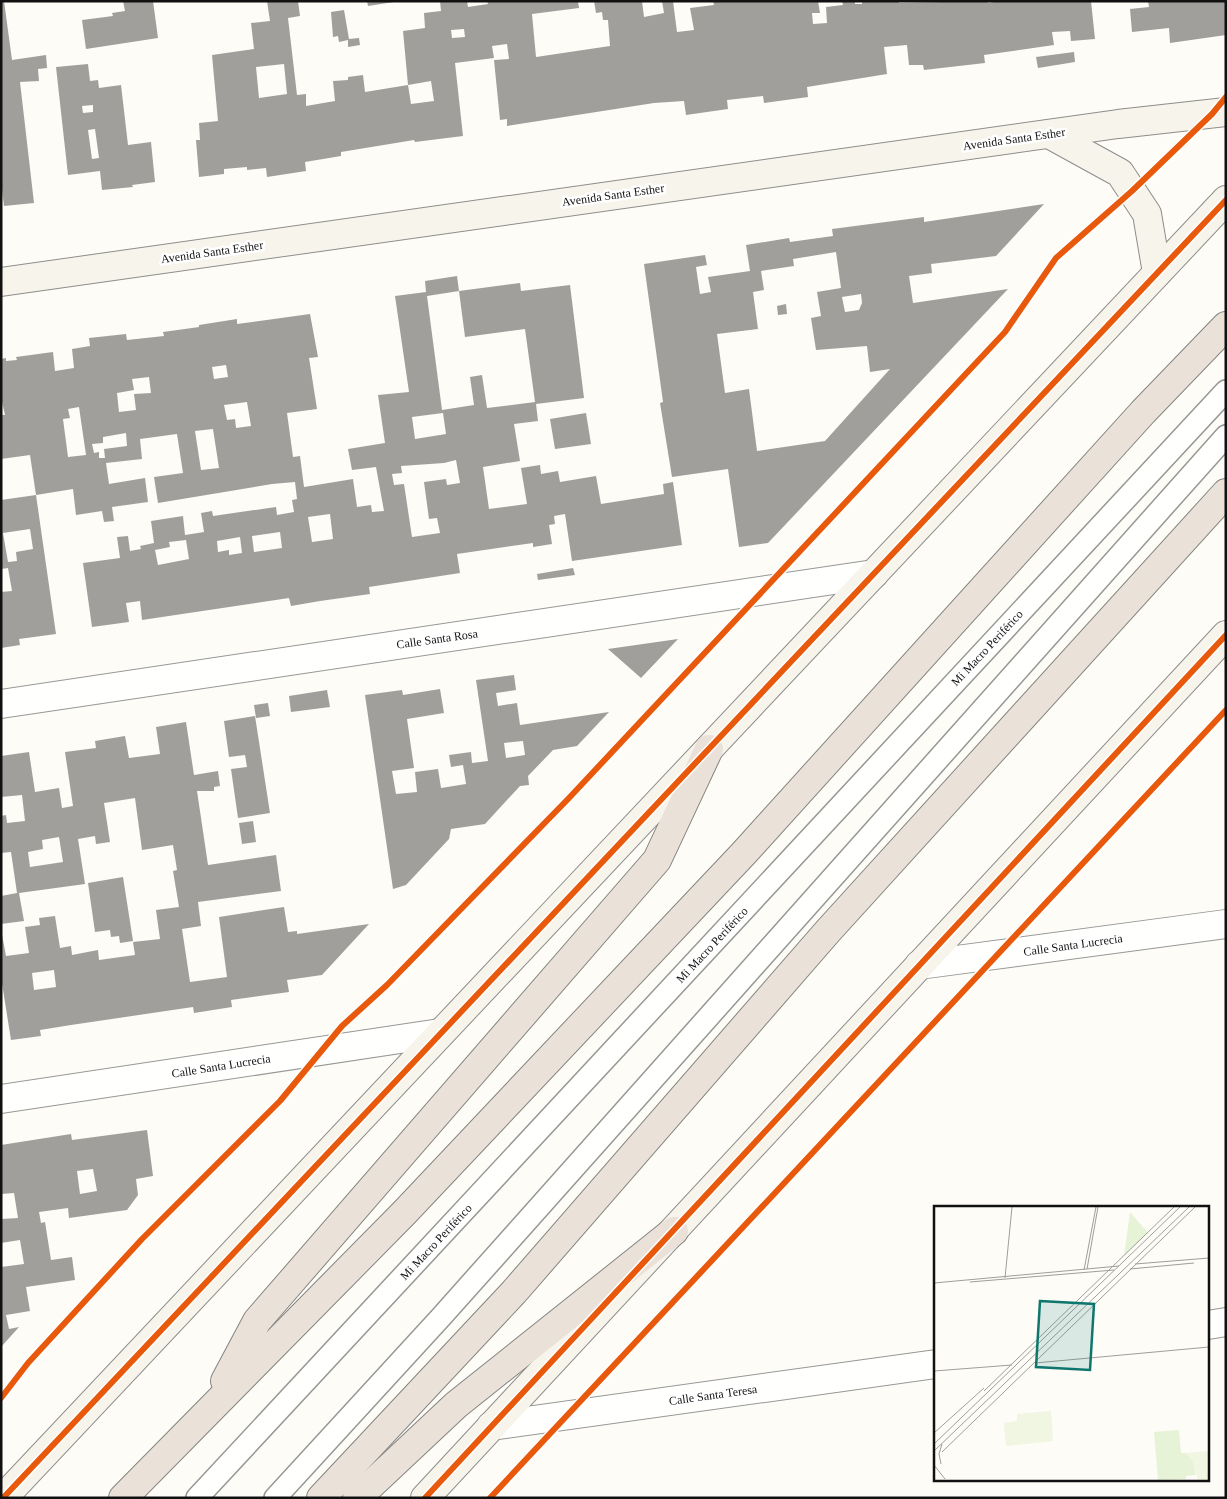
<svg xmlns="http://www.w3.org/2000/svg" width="1227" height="1499" font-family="'Times New Roman',serif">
	<rect width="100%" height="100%" fill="#fdfcf7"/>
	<!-- building -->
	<g fill="#a19f9c" fill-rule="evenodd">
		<polygon points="1,1 4,1 12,60 46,55 47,68 38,69 39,81 20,82 34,203 4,206 1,181"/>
		<polygon points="123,1 153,1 158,38 86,49 82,20 113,16 112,13 125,11"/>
		<path d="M 267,1 L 298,1 L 300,16 L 288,18 L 297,95 L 306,94 L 306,106 L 335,101 L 333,81 L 348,80 L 348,77 L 363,75 L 365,92 L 408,85 L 411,104 L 434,101 L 431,81 L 408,85 L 403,31 L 425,28 L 424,13 L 441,11 L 440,1 L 467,1 L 468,7 L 488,4 L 487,1 L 578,1 L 579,8 L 532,14 L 536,57 L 610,46 L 608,20 L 603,20 L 602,12 L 596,13 L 594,1 L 642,1 L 644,17 L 664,13 L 662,1 L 673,1 L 677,32 L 694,30 L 690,8 L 714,5 L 713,1 L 818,1 L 820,13 L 812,13 L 813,24 L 827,23 L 826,7 L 843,5 L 842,1 L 855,1 L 855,4 L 862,4 L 862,1 L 899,1 L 899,3 L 988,1 L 988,3 L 1000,1 L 1091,1 L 1095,39 L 1071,41 L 1070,31 L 1052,32 L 1054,45 L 984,55 L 985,63 L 924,70 L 923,65 L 909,65 L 907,45 L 884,47 L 887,74 L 807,87 L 808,97 L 764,103 L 763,96 L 727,100 L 728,109 L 686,115 L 684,101 L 654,103 L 507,126 L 507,119 L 500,120 L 494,60 L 509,59 L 507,44 L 492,46 L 494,58 L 455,63 L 463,136 L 415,142 L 414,140 L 341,152 L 341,156 L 305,162 L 306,171 L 267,177 L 266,168 L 247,170 L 247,167 L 224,169 L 224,174 L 199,177 L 196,140 L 200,140 L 199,123 L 218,121 L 212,55 L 254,49 L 251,23 L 270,21 ZM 464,29 L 465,37 L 452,38 L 451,30 ZM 284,64 L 287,94 L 259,98 L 256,67 Z"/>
		<polygon points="367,1 394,1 394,2 368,6"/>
		<polygon points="1148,1 1226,1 1226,35 1170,43 1169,28 1132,32 1130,9 1149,7"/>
		<polygon points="344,10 349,39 359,38 360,45 348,47 348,40 339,42 338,36 333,37 331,12"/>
		<polygon points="1074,52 1075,62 1038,68 1036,57"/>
		<path d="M 88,64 L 90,81 L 98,80 L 99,88 L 121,85 L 128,145 L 151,142 L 155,182 L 132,185 L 133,187 L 102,190 L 100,171 L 68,175 L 56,67 ZM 93,105 L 93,112 L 83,113 L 82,106 ZM 95,129 L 99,158 L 92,159 L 88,130 Z"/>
		<path d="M 1044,204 L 996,256 L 931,264 L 932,273 L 909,276 L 913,303 L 1008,289 L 768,543 L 739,547 L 728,469 L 672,477 L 660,403 L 663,402 L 644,264 L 705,255 L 707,265 L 696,267 L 700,294 L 711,292 L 708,277 L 750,271 L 746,245 L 789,238 L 790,242 L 833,236 L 832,229 L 924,217 L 924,222 ZM 836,252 L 841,288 L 817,292 L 821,316 L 811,318 L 816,350 L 867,346 L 870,372 L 890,369 L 825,441 L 757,451 L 749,389 L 725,393 L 717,334 L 758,329 L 753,292 L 764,290 L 761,271 L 794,266 L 793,259 ZM 861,294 L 862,303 L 859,310 L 845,312 L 842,297 Z"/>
		<path d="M 457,276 L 459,291 L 427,296 L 442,410 L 474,405 L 470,377 L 482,375 L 487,408 L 535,402 L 525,329 L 465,337 L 459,291 L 520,283 L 521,291 L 570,285 L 584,398 L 536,404 L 538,421 L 514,424 L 520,461 L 483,467 L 489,509 L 527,504 L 521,468 L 540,465 L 541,474 L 558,471 L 560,482 L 596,476 L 601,504 L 664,494 L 663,484 L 673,482 L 682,545 L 572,561 L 565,514 L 554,516 L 555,524 L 549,525 L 552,544 L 533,547 L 533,543 L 457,554 L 460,573 L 369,587 L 370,594 L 320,601 L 291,606 L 289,598 L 142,620 L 140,601 L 126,603 L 129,622 L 92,627 L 83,563 L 120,558 L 117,537 L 128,536 L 130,551 L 141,549 L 140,546 L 154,543 L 151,521 L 183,516 L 185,535 L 204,532 L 201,513 L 212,511 L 213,516 L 276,507 L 277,515 L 294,512 L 292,500 L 297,499 L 295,482 L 272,484 L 158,503 L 154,477 L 183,473 L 177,434 L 140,439 L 142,459 L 106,463 L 109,484 L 145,478 L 148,502 L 112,507 L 114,521 L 104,522 L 102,511 L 76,515 L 73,489 L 36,495 L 30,455 L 1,459 L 1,415 L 5,415 L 1,397 L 1,359 L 6,358 L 6,361 L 17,360 L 16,357 L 53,352 L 55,371 L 74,368 L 72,349 L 90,346 L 89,338 L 126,334 L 127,340 L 164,336 L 163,332 L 199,327 L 199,325 L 237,319 L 237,324 L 310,314 L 318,357 L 309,358 L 317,409 L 287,413 L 293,457 L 300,456 L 304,487 L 353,479 L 357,507 L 371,505 L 372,512 L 384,511 L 376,467 L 352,470 L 348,449 L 385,443 L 378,395 L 409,392 L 395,296 L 426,292 L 425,281 ZM 226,365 L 228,377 L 214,379 L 212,367 ZM 149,377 L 151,393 L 134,394 L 136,410 L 119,412 L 117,393 L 134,390 L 132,379 ZM 247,402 L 251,426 L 236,428 L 235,419 L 227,420 L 224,405 ZM 79,407 L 86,455 L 68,457 L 63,419 L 70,418 L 68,409 ZM 443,413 L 446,434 L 415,439 L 412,417 ZM 213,429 L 219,468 L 201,470 L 195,431 ZM 126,433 L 127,446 L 104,449 L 105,458 L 99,458 L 99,452 L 94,453 L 92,444 L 103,443 L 103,437 ZM 456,460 L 460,483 L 447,485 L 446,479 L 424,482 L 429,519 L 437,518 L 440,533 L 412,537 L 404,484 L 394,485 L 392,474 L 402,473 L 401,466 L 444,463 ZM 330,514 L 333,539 L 312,542 L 308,517 ZM 280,532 L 282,548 L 254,552 L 252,536 ZM 240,537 L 242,553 L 229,555 L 229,550 L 218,552 L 217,541 ZM 186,540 L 189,559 L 158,565 L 155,550 L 170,547 L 169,542 Z"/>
		<polygon points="786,304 787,314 778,315 777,306"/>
		<polygon points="586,413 591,444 555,449 550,419"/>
		<path d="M 36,495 L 56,634 L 19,639 L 20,645 L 1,648 L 1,592 L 12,591 L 8,568 L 1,569 L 1,500 ZM 30,529 L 33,549 L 16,552 L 17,561 L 8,562 L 3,533 Z"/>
		<polygon points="573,568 575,575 538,580 537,574"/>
		<polygon points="678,639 641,678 608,649"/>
		<path d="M 514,675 L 516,690 L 496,693 L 498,706 L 517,703 L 520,725 L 609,712 L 577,746 L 553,750 L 528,776 L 529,785 L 520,786 L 485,824 L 451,829 L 449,839 L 406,885 L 393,889 L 365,695 L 402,690 L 403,695 L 440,689 L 444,713 L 407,719 L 414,768 L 392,771 L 396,794 L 417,792 L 415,772 L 438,769 L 441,788 L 466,784 L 463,765 L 451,767 L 449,755 L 471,752 L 472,763 L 488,761 L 476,680 ZM 523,741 L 525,755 L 506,758 L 504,743 Z"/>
		<polygon points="327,690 330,707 291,712 289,696"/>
		<polygon points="268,703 270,716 256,718 254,705"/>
		<polygon points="255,716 270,813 238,818 231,769 247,767 245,755 229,757 224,721"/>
		<path d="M 186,722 L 194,775 L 218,771 L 220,786 L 214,787 L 214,791 L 197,791 L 208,865 L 276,855 L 281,891 L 198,902 L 201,926 L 182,929 L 190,982 L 227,977 L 219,917 L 284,907 L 288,932 L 297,931 L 297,934 L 369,924 L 322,975 L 287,980 L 289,992 L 231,1000 L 232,1007 L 194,1013 L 193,1007 L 71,1025 L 40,1030 L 41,1036 L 11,1040 L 1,977 L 1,929 L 6,956 L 29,953 L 25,927 L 40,925 L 39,918 L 55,916 L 60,948 L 71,946 L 72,955 L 98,950 L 99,960 L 135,955 L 133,942 L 160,939 L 156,910 L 179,907 L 173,871 L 177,870 L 173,845 L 142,850 L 135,798 L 104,803 L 110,842 L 96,844 L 95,836 L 78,839 L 85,884 L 19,893 L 24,921 L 1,924 L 1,896 L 17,893 L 11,852 L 1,853 L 1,816 L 6,815 L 7,823 L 25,821 L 22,795 L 1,797 L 1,756 L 29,752 L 35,792 L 59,788 L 62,808 L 73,806 L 65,752 L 96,748 L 95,741 L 125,736 L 129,758 L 160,754 L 156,727 ZM 59,837 L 63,862 L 30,867 L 28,852 L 43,849 L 42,840 ZM 54,970 L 56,987 L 34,990 L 32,973 Z"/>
		<polygon points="253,821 256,842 242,844 239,823"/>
		<polygon points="123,877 133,941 120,943 119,936 111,937 110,930 95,932 88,883"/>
		<path d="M 147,1130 L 153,1176 L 136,1179 L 138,1195 L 127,1210 L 69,1218 L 68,1208 L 39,1212 L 41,1223 L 45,1222 L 51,1260 L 72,1257 L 75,1280 L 26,1287 L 30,1311 L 6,1315 L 9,1329 L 19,1327 L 1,1347 L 1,1267 L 24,1264 L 20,1240 L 1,1243 L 1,1219 L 18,1218 L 14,1193 L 1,1194 L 1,1145 L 71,1134 L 72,1140 ZM 93,1169 L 97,1191 L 80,1194 L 77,1171 Z"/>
	</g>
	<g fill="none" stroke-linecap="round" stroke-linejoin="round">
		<defs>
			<g id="lane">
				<polyline points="197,1498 1226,391"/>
				<polyline points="275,1498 442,1316 1226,436"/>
			</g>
			<g id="street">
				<polyline points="1,704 874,574"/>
				<polyline points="919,965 1226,924"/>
				<polyline points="1,1099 440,1033"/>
				<polyline points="1208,1325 1226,1322"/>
				<polyline points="491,1426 936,1364"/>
			</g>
			<g id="secondary">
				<polyline points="1049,134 1120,173 1147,214 1157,273"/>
				<polyline points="1,282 1118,124 1226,112"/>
				<polyline points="3,1498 1226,200"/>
				<polyline points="425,1498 1226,635"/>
			</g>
			<g id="highway">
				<polyline points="225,1381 257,1321 657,860 709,749"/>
				<polyline points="123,1498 405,1212 744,853 1143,412 1226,326"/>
				<polyline points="321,1498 514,1292 828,931 1226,493"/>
				<polyline points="357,1498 456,1405 674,1231"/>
			</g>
		</defs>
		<!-- lane casing -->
		<use href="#lane" stroke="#979795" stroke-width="24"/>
		<!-- street casing -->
		<use href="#street" stroke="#979795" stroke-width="30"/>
		<!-- secondary casing -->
		<use href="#secondary" stroke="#8e8d8b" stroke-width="30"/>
		<!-- highway casing -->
		<use href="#highway" stroke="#858482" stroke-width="30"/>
		<!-- lane -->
		<use href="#lane" stroke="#fffffe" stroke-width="21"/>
		<!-- street -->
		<use href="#street" stroke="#fffffe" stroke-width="28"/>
		<!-- secondary -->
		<use href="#secondary" stroke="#f6f4eb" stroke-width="28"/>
		<!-- highway -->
		<use href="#highway" stroke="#eae1d8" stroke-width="28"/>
		<defs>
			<g id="cycleway">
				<polyline points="1,1398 28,1363 142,1239 280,1101 342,1026 387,985 569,798 1005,332 1056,258 1132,191 1212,114 1226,97"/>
				<polyline points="3,1498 1226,200"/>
				<polyline points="425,1498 1226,635"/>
				<polyline points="490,1498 1226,710"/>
			</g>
		</defs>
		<!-- cycleway casing -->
		<use href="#cycleway" stroke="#fff" stroke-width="9"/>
		<!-- cycleway -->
		<use href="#cycleway" stroke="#e8590c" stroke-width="6"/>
	</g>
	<g text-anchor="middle" stroke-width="5" stroke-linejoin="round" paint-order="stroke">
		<!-- street labels -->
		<g font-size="12" fill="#111" stroke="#fff">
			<text transform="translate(1014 139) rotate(-8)" y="4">Avenida Santa Esther</text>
			<text transform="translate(613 195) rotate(-8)" y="4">Avenida Santa Esther</text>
			<text transform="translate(212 252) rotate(-8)" y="4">Avenida Santa Esther</text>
			<text transform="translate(437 639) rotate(-8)" y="4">Calle Santa Rosa</text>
			<text transform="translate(987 648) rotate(-47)" y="4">Mi Macro Periférico</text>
			<text transform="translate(712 945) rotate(-47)" y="4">Mi Macro Periférico</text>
			<text transform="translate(1073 945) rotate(-8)" y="4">Calle Santa Lucrecia</text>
			<text transform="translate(221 1066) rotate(-9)" y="4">Calle Santa Lucrecia</text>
			<text transform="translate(436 1242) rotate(-47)" y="4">Mi Macro Periférico</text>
			<text transform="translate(713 1395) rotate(-8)" y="4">Calle Santa Teresa</text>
		</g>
	</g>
	<!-- overview -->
	<g transform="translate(934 1206)">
		<rect width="275" height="275" fill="#fdfcf7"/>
		<path d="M 196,6 L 214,27 L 190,50 ZM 245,224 L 247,247 L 252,247 L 259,255 L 262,269 L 252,270 L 252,273 L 224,274 L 220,226 Z" fill="#e7f3d7"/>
		<path d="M 117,205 L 119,235 L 72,240 L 70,217 L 83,215 L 83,208 ZM 275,245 L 275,274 L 264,274 L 259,255 L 252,247 Z" fill="#f0f6e1"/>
		<path fill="none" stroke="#9f9e9b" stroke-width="1" d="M 201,58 L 275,52M 153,63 L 164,1M 196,63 L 260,57M 150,64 L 162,1M 71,72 L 78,1M 36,76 L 180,64M 0,77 L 185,60M 101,157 L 275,141M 0,165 L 78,159M 50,185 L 240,1M 0,227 L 50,182M 0,238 L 246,1M 0,245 L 255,1M 8,246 L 261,1M 7,258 L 5,248 L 8,238M 0,259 L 11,273"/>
		<path fill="#0f766e" fill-opacity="0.15" stroke="#0f766e" stroke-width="2.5" d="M 106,95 L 160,98 L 156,164 L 102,161 Z"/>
		<rect width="275" height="275" fill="none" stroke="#111" stroke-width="2.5"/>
	</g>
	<!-- border -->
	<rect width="1227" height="1499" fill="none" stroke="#111111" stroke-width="5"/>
</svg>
